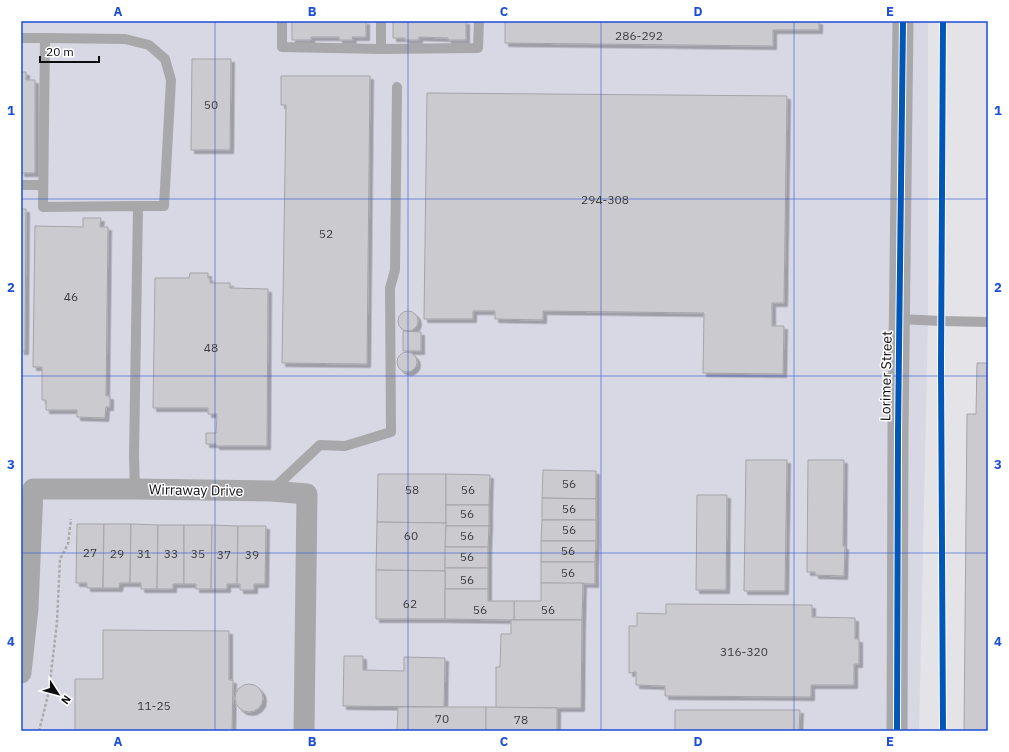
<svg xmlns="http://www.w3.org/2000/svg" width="1009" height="752" font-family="'IBM Plex Sans',sans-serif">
	<defs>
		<filter id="shadow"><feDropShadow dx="3.5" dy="3.5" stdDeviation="0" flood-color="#0004"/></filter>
	</defs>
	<rect width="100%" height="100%" fill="#e3e3e8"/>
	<!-- built -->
	<polygon fill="#d8d7e4" points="21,21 928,21 928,320 919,731 21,731"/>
	<!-- building -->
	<g fill="#cbcacf" stroke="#a5a4a8" filter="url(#shadow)">
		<polygon points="292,21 366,21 366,37 352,37 353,40 339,40 339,37 311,37 311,40 292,40"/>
		<polygon points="393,21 466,21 466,40 448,40 448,38 419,37 419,40 405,40 405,38 393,38"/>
		<polygon points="505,21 819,21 819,30 773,30 773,46 505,43"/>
		<polygon points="192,59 231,59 230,150 191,150"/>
		<polygon points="21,72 26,72 26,80 35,80 35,173 21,173"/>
		<polygon points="281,76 370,76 367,364 282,363 286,105 281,105"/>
		<polygon points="427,93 787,96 784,303 772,303 772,326 784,326 783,374 703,373 704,313 543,311 543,320 495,319 495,311 473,311 473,319 424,319"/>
		<polygon points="21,209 26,209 25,351 21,351"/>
		<polygon points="83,218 101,218 100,227 108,227 106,396 110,396 110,407 106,407 105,418 77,417 77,410 46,410 46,400 42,400 42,367 33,367 35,226 83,227"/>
		<polygon points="190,273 208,273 208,278 210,278 210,283 230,283 230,288 268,289 267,446 216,446 216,444 206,444 206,433 216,433 217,414 208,414 208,408 153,408 155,278 189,278"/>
		<circle cx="408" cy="321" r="10"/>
		<polygon points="403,331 421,332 421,351 403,351"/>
		<circle cx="407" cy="362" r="10"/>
		<polygon points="977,363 988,363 988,731 964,731 967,414 976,414"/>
		<polygon points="746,460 787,460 785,591 744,591"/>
		<polygon points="808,460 844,460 843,546 845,546 844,576 815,575 815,572 807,572"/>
		<polygon points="543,470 596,471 596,499 542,498"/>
		<polygon points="378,474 446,474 446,523 377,522"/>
		<polygon points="446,474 490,475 489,505 446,505"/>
		<polygon points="697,495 727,495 726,590 696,590"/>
		<polygon points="542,498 596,499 596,520 542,520"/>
		<rect x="446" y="505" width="43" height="21"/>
		<polygon points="542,520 596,520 596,541 541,541"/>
		<polygon points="377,522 446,523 445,571 376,570"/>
		<polygon points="77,524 104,524 103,588 87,588 87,583 76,583"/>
		<polygon points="104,524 131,524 130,583 120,583 119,588 103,588"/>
		<polygon points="131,524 158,525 157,589 141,589 141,583 130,583"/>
		<polygon points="158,525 184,525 184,584 173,584 173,589 157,589"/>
		<polygon points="184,525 212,525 211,589 196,589 196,584 184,584"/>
		<polygon points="212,525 238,526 237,584 227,584 227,589 211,589"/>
		<polygon points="238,526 266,526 265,584 254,584 254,590 240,590 240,584 237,584"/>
		<polygon points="446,526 489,526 488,547 445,547"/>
		<polygon points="541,541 596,541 595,562 541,562"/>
		<rect x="445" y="547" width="43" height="21"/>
		<polygon points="541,562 595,562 595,584 541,583"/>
		<rect x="445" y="568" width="43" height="21"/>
		<polygon points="376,570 445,571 445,619 376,619"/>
		<polygon points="541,583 583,583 582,620 514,620 514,601 541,601"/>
		<polygon points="445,589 488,589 488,601 514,601 514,620 445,619"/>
		<polygon points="666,604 812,605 812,617 855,618 855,639 859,639 859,664 854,664 854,685 811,685 811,697 665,696 665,686 636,685 636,672 629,673 629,626 637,626 637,613 666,614"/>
		<polygon points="511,620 582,620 581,708 496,708 496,667 500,667 501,634 511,634"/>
		<polygon points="103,630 229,631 229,680 233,680 232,731 75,731 75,679 103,679"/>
		<polygon points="344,656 363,656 363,670 404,671 404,657 445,658 444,707 343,706"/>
		<circle cx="249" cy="698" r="14"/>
		<polygon points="398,707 486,707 486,731 397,731"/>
		<polygon points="486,707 557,708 557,731 486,731"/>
		<polygon points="675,710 800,710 799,731 675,731"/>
	</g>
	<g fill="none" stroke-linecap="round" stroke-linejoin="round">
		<!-- path -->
		<polyline stroke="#ababad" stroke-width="2.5" stroke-dasharray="3 2" stroke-linecap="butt" points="39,731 49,691 57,622 60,559 68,544 71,519"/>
		<!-- lane -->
		<g stroke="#a8a8ab" stroke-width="10">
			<polyline points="282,21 282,47 381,49 478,48 479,21"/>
			<polyline points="381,21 381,49"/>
			<polyline points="21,38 45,38 43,207 138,206 134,457 135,489"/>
			<polyline points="45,38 125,39 149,45 165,59 171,80 164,206 138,206"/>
			<polyline points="21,185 43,185"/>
			<polyline points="899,319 941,321 988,322"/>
			<polyline points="271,491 320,445 345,446 391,432 390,288 395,270 397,87"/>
		</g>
		<!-- street -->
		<g stroke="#a8a8ab" stroke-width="21">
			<polyline points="21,673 28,608 33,489 135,489 271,491 307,494 304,731"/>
			<polyline points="897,731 898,432 903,21"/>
		</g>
		<defs>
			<g id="cycleway">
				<polyline points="897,731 898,432 903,21"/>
				<polyline points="943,731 941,364 943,21"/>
			</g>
		</defs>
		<!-- cycleway casing -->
		<use href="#cycleway" stroke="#fff" stroke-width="8"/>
		<!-- cycleway -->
		<use href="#cycleway" stroke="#0057b8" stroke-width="6"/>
	</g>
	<!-- grid -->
	<path fill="none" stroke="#1d4ed8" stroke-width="1" stroke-opacity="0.55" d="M 215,21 L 215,731M 408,21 L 408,731M 601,21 L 601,731M 794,21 L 794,731M 21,199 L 988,199M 21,376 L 988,376M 21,553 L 988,553"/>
	<g text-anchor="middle" stroke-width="3" stroke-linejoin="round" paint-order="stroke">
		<!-- number labels -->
		<g font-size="12" fill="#3c3c40">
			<text x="639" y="40">286-292</text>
			<text x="211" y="109">50</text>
			<text x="605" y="204">294-308</text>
			<text x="326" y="238">52</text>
			<text x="71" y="301">46</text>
			<text x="211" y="352">48</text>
			<text x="569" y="488">56</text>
			<text x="412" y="494">58</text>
			<text x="468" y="494">56</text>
			<text x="569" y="513">56</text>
			<text x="467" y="518">56</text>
			<text x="569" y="534">56</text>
			<text x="411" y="540">60</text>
			<text x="467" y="540">56</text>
			<text x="568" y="555">56</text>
			<text x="90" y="557">27</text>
			<text x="117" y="558">29</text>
			<text x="144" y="558">31</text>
			<text x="171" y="558">33</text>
			<text x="198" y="558">35</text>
			<text x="224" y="559">37</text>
			<text x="252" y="559">39</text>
			<text x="467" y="561">56</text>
			<text x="568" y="577">56</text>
			<text x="467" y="584">56</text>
			<text x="410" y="608">62</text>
			<text x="480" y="614">56</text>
			<text x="548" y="614">56</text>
			<text x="744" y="656">316-320</text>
			<text x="154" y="710">11-25</text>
			<text x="442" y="723">70</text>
			<text x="521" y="724">78</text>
		</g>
		<!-- street labels -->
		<g font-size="14" fill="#0d0c10" stroke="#fff">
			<text transform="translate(886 376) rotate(-89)" y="5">Lorimer Street</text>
			<text transform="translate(196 490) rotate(1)" y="5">Wirraway Drive</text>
		</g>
	</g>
	<!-- border -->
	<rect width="1009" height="752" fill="none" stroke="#ffffff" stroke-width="44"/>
	<!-- north arrow -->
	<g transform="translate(58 694) rotate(126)" stroke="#ffffff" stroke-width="3" paint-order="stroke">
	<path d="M0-3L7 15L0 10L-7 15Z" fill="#0d0c10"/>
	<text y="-6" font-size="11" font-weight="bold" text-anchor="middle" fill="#0d0c10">N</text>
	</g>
	<!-- scale -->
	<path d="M40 56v6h59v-6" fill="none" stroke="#0d0c10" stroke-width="2"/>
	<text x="46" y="56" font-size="12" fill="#0d0c10" stroke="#ffffff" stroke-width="3" paint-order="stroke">20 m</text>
	<rect x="22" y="22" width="965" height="708" fill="none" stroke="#1d4ed8" stroke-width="1.5"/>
	<g font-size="13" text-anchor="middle" font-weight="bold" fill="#1d4ed8">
		<text x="118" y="16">A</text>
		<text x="312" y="16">B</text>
		<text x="504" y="16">C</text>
		<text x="698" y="16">D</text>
		<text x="890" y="16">E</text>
		<text x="11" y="115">1</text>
		<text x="998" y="115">1</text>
		<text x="11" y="292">2</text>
		<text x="998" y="292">2</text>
		<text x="11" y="469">3</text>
		<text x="998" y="469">3</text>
		<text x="11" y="646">4</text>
		<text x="998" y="646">4</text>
		<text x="118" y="746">A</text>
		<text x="312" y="746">B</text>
		<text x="504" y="746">C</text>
		<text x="698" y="746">D</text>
		<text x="890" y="746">E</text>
	</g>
</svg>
